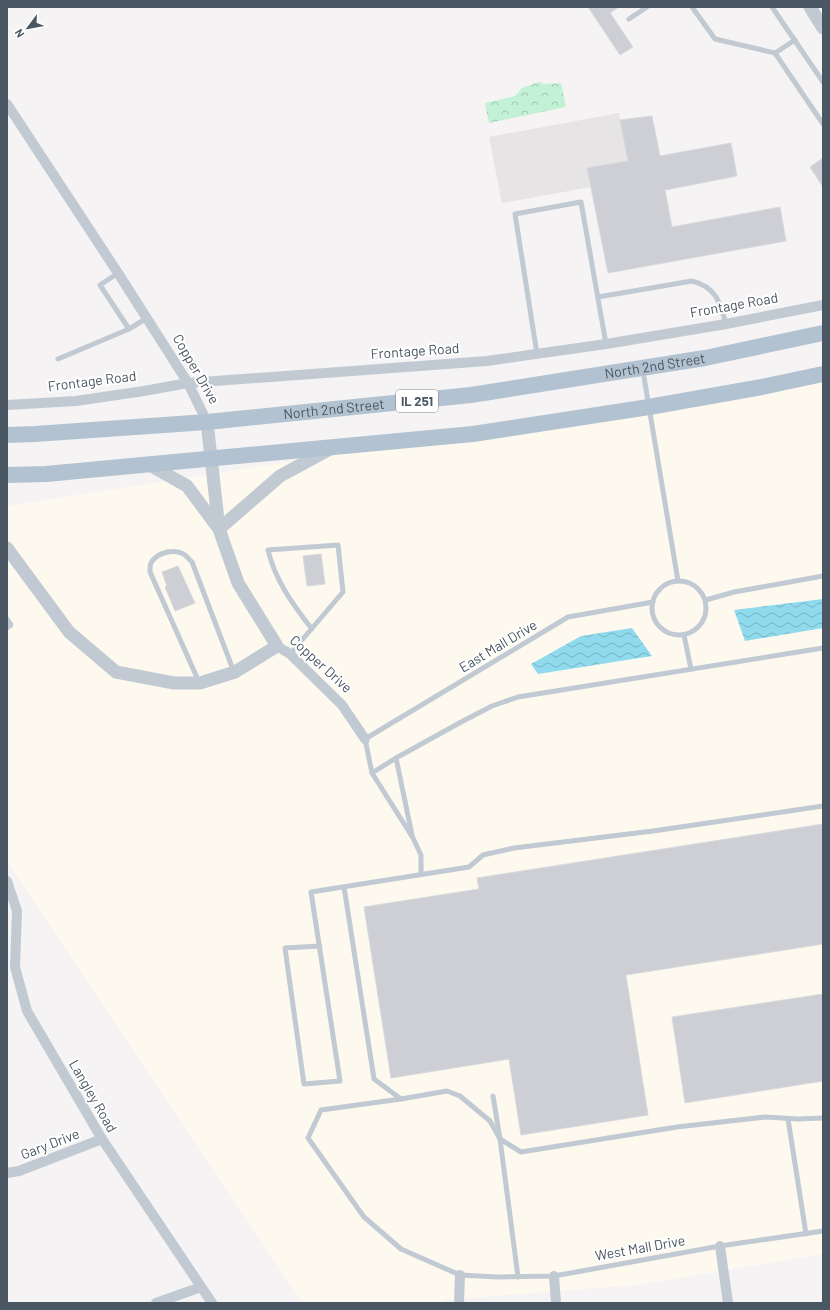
<svg xmlns="http://www.w3.org/2000/svg" width="830" height="1310" font-family="Barlow,sans-serif">
	<defs>
		<pattern id="park-crowns" width="20" height="18" patternUnits="userSpaceOnUse"><rect width="20" height="18" fill="#c3f1d5"/><path d="M2 6a3 3 0 1 1 6 0M12 15a3 3 0 1 1 6 0" fill="none" stroke="#a0c6b0"/></pattern>
		<pattern id="water-waves" width="16" height="10" patternUnits="userSpaceOnUse"><rect width="16" height="10" fill="#90daee"/><path d="M0 5q4-4 8 0t8 0" fill="none" stroke="#78b4c4"/></pattern>
	</defs>
	<rect width="100%" height="100%" fill="#f5f3f3"/>
	<!-- commercial -->
	<polygon fill="#fdf9ef" points="823,378 823,1254 637,1285 444,1300 444,1303 303,1303 7,860 7,506"/>
	<!-- education -->
	<polygon fill="#e6e4e5" points="619,113 628,161 587,168 591,187 502,203 489,137"/>
	<!-- park -->
	<polygon fill="url(#park-crowns)" points="539,82 544,84 561,83 566,107 489,123 485,103 515,96 522,88"/>
	<!-- water -->
	<g fill="url(#water-waves)">
		<polygon points="823,599 823,628 745,641 734,610"/>
		<polygon points="632,628 652,656 538,674 531,664 581,636"/>
	</g>
	<!-- building -->
	<g fill="#cdcfd5" stroke="#d7d9de">
		<polygon points="588,7 619,7 610,13 633,47 620,55"/>
		<polygon points="652,116 660,156 731,143 737,176 665,190 672,227 780,207 786,241 608,273 587,168 628,161 620,120"/>
		<polygon points="823,158 823,187 810,167"/>
		<polygon points="321,554 325,584 307,586 303,556"/>
		<polygon points="178,566 195,603 175,611 165,587 167,586 162,572"/>
		<polygon points="823,824 823,944 626,975 648,1115 521,1135 509,1059 391,1078 364,907 479,889 477,878"/>
		<polygon points="823,994 823,1081 685,1103 672,1017"/>
	</g>
	<g fill="none" stroke-linecap="round" stroke-linejoin="round">
		<!-- service -->
		<g stroke="#c1cad2" stroke-width="5">
			<polyline points="692,7 715,39 775,53 823,124"/>
			<polyline points="772,7 823,82"/>
			<polyline points="629,19 647,7"/>
			<polyline points="775,53 795,40"/>
			<polyline points="118,273 100,285 129,329"/>
			<path d="M 598,297 L 692,281 C 716,287 720,302 726,324"/>
			<polyline points="537,354 515,214 581,202 606,344"/>
			<polyline points="58,359 129,329 147,318"/>
			<polyline points="643,371 678,581"/>
			<circle cx="679" cy="608" r="27"/>
			<polyline points="706,600 734,592 823,576"/>
			<polyline points="7,619 11,625 7,628"/>
			<polyline points="684,635 691,669"/>
			<path d="M 290,654 L 343,592 L 338,545 L 268,550 C 275,580 293,605 312,629"/>
			<path d="M 199,682 L 150,572 C 150,569 150,565 151,563 C 157,552 175,548 185,555 C 187,557 190,560 192,562 L 234,672"/>
			<polyline points="396,758 412,835"/>
			<polyline points="372,773 396,758 463,721 492,706 518,697 823,648"/>
			<polyline points="421,874 421,855 413,838 372,773 365,739 568,617 653,602"/>
			<polyline points="344,887 374,1079 401,1099 447,1091 460,1096 490,1121 500,1139 521,1152 677,1127 765,1117 798,1119 823,1118"/>
			<polyline points="320,946 285,948 304,1084 340,1081 311,892 469,867 483,855 514,848 653,831 823,806"/>
			<polyline points="493,1096 500,1139 518,1277"/>
			<polyline points="401,1099 321,1110 308,1138 364,1217 401,1249 460,1275 497,1277 554,1276 720,1246 823,1231"/>
			<polyline points="788,1119 806,1234"/>
		</g>
		<!-- minor -->
		<g stroke="#c1cad2" stroke-width="10">
			<polyline points="7,104 118,273 188,383 207,422"/>
			<polyline points="7,405 76,401 144,391 188,383 487,361 606,344 726,324 823,305"/>
			<polyline points="277,646 290,654 342,705 365,739"/>
			<polyline points="7,881 17,911 15,967 27,1011 102,1139 212,1303"/>
			<polyline points="7,1173 19,1171 102,1139"/>
			<polyline points="720,1246 728,1303"/>
			<polyline points="554,1276 556,1303"/>
			<polyline points="156,1303 201,1287"/>
			<polyline points="459,1303 460,1275"/>
		</g>
		<!-- tertiary -->
		<g stroke="#c1cad2" stroke-width="13">
			<polyline points="810,7 823,28"/>
			<polyline points="150,465 187,486 219,529 280,476 330,449"/>
			<polyline points="7,548 69,632 116,672 174,683 200,683 235,672 277,646 238,583 219,529 207,422"/>
		</g>
		<!-- primary -->
		<g stroke="#b3c2d1" stroke-width="16">
			<path id="s1" d="M 7,435 L 35,434 L 207,422 L 471,395 L 705,358 L 823,333"/>
			<polyline points="7,475 46,474 473,434 649,407 762,387 823,374"/>
		</g>
	</g>
	<g text-anchor="middle" stroke-width="4" stroke-linejoin="round" paint-order="stroke">
		<!-- shield labels -->
		<rect fill="#fff" stroke="#808990" stroke-width="1" x="396" y="390" width="42" height="22" rx="3"/>
		<g font-size="13" font-weight="bold" fill="#4a5661">
			<text x="417" y="406">IL 251</text>
		</g>
		<!-- street labels -->
		<g font-size="14" fill="#4a5661" stroke="#fff">
			<text transform="translate(734 305) rotate(-10)" y="5">Frontage Road</text>
			<text transform="translate(415 351) rotate(-4)" y="5">Frontage Road</text>
			<text dy="5" stroke="none"><textPath href="#s1" startOffset="652">North 2nd Street</textPath></text>
			<text transform="translate(196 369) rotate(60)" y="5">Copper Drive</text>
			<text transform="translate(92 381) rotate(-7)" y="5">Frontage Road</text>
			<text dy="5" stroke="none"><textPath href="#s1" startOffset="328">North 2nd Street</textPath></text>
			<text transform="translate(498 646) rotate(-31)" y="5">East Mall Drive</text>
			<text transform="translate(321 664) rotate(42)" y="5">Copper Drive</text>
			<text transform="translate(93 1096) rotate(60)" y="5">Langley Road</text>
			<text transform="translate(50 1144) rotate(-21)" y="5">Gary Drive</text>
			<text transform="translate(640 1248) rotate(-10)" y="5">West Mall Drive</text>
		</g>
	</g>
	<!-- border -->
	<rect width="830" height="1310" fill="none" stroke="#4a5661" stroke-width="16"/>
	<!-- north arrow -->
	<g transform="translate(28 28) rotate(238)" stroke="#ffffff" stroke-width="3" paint-order="stroke">
	<path d="M0-3L7 15L0 10L-7 15Z" fill="#4a5661"/>
	<text y="-6" font-size="11" font-weight="bold" text-anchor="middle" fill="#4a5661">N</text>
	</g>
</svg>
